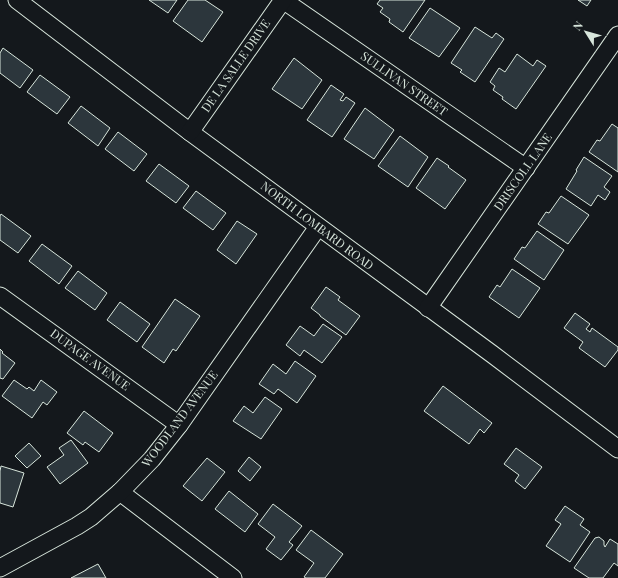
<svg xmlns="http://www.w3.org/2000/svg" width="618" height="578" font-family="'Playfair Display',serif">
	<rect width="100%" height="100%" fill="#14181c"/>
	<!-- building -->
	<g fill="#2c363c" stroke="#d8e6dc">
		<polygon points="149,0 177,0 168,13"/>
		<polygon points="188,0 205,0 223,12 202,42 173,21"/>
		<polygon points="380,0 425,0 403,32 389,22 390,19 380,12 383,8 377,4"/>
		<polygon points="578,0 591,0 587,6"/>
		<polygon points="430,8 460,28 439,57 409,38"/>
		<polygon points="475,27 492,38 496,33 504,39 475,82 460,72 462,70 451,63"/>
		<polygon points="3,48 33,70 20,88 0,73 0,53"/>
		<polygon points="517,54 533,66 537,60 546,66 516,109 502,99 503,97 493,90 495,86 490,82 499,68 505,72"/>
		<polygon points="294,58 322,80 302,109 272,89"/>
		<polygon points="40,75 70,97 57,114 27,92"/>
		<polygon points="331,85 344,94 340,100 343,101 346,97 355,103 332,137 307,120"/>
		<polygon points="81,106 110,128 98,146 68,123"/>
		<polygon points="365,108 394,130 374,159 344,139"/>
		<polygon points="612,124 618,128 618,172 589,152 597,140 600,141"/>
		<polygon points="118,132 147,154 134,171 105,149"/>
		<polygon points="400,136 428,157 408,187 378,166"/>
		<polygon points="584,157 612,176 604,187 610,192 605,200 598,195 591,206 566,189 577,171 576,170"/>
		<polygon points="437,158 449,166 448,167 466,180 445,209 416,188"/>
		<polygon points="159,164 189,186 176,203 146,181"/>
		<polygon points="196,191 226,213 213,230 183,208"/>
		<polygon points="561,196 589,215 568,244 538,224 546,212 549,213"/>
		<polygon points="1,214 31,236 18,253 0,240 0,216"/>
		<polygon points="237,221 257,234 236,264 217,250"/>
		<polygon points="537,231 564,250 544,280 514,259 522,247 525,248"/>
		<polygon points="42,244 72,266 59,284 29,261"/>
		<polygon points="512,269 540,288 519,318 489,297 497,285 500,287"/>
		<polygon points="78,271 107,293 95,310 65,288"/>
		<polygon points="326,287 340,297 338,300 360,316 346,335 320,316 320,315 311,308"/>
		<polygon points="175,299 200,316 176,351 173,349 164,363 142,347"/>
		<polygon points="120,302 150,324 137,342 107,320"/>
		<polygon points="575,313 590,324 586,329 590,332 592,328 618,347 618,350 605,367 579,348 583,342 564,328"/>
		<polygon points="323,324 342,337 322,363 304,350 300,356 286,345 300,326 314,336"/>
		<polygon points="0,349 3,352 2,353 15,363 3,379 0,378"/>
		<polygon points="295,361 316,376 297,403 278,389 274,394 259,384 273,364 286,374"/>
		<polygon points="14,380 27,389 29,387 34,391 41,380 57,392 47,405 43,402 32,418 2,396"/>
		<polygon points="443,386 492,423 484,433 480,429 469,444 424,411"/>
		<polygon points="265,397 282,409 261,439 233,421 244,406 253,413"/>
		<polygon points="84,411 113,433 99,452 85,442 83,445 67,433"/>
		<polygon points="71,440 88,463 60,484 47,467 64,455 59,448"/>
		<polygon points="29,443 41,456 27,468 15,456"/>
		<polygon points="516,448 542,467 525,489 515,481 519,475 504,464"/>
		<polygon points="249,457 261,467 250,481 238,471"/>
		<polygon points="207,458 225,472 202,501 183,486"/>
		<polygon points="1,466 24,473 13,507 0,503 0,471"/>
		<polygon points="229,491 258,514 245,532 215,509"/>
		<polygon points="273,504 302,526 289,542 293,545 281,560 266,549 275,537 258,524"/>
		<polygon points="565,506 584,519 580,525 590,532 570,562 546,546 561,524 555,520"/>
		<polygon points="311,530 343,554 325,578 306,578 304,577 314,563 296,550"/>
		<polygon points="599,537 604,541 604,545 605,547 610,539 618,544 618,566 614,563 603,578 589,578 574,568 595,538"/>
		<polygon points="98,564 106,578 71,578"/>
	</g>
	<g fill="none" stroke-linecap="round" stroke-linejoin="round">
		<defs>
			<g id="minor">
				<polyline points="17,0 190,132 492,354 618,449"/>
				<polyline points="283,0 526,168"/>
				<polyline points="190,132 283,0"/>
				<polyline points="0,296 179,425"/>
				<polyline points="428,308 618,35"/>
				<polyline points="120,492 233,578"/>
				<polyline points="0,568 77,526 91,517 120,492 152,459 179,425 318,227"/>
			</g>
		</defs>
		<!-- minor casing -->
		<use href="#minor" stroke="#d8e6dc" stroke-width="19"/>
		<!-- minor -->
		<use href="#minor" stroke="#14181c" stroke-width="17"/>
	</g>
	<g text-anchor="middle" stroke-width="3" stroke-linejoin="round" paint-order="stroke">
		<!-- street labels -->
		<g font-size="12" fill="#d8e6dc" stroke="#14181c">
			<text transform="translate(236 66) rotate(-55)" y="4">DE LA SALLE DRIVE</text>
			<text transform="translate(404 84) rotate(35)" y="4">SULLIVAN STREET</text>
			<text transform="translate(523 172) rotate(-55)" y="4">DRISCOLL LANE</text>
			<text transform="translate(317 226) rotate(37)" y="4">NORTH LOMBARD ROAD</text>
			<text transform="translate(90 360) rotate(36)" y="4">DUPAGE AVENUE</text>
			<text transform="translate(180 419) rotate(-53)" y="4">WOODLAND AVENUE</text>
		</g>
	</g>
	<!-- north arrow -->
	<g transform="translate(586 32) rotate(307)" stroke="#14181c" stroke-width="3" paint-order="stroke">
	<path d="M0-3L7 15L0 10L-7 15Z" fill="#d8e6dc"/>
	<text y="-6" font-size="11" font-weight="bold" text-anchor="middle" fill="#d8e6dc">N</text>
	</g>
</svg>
